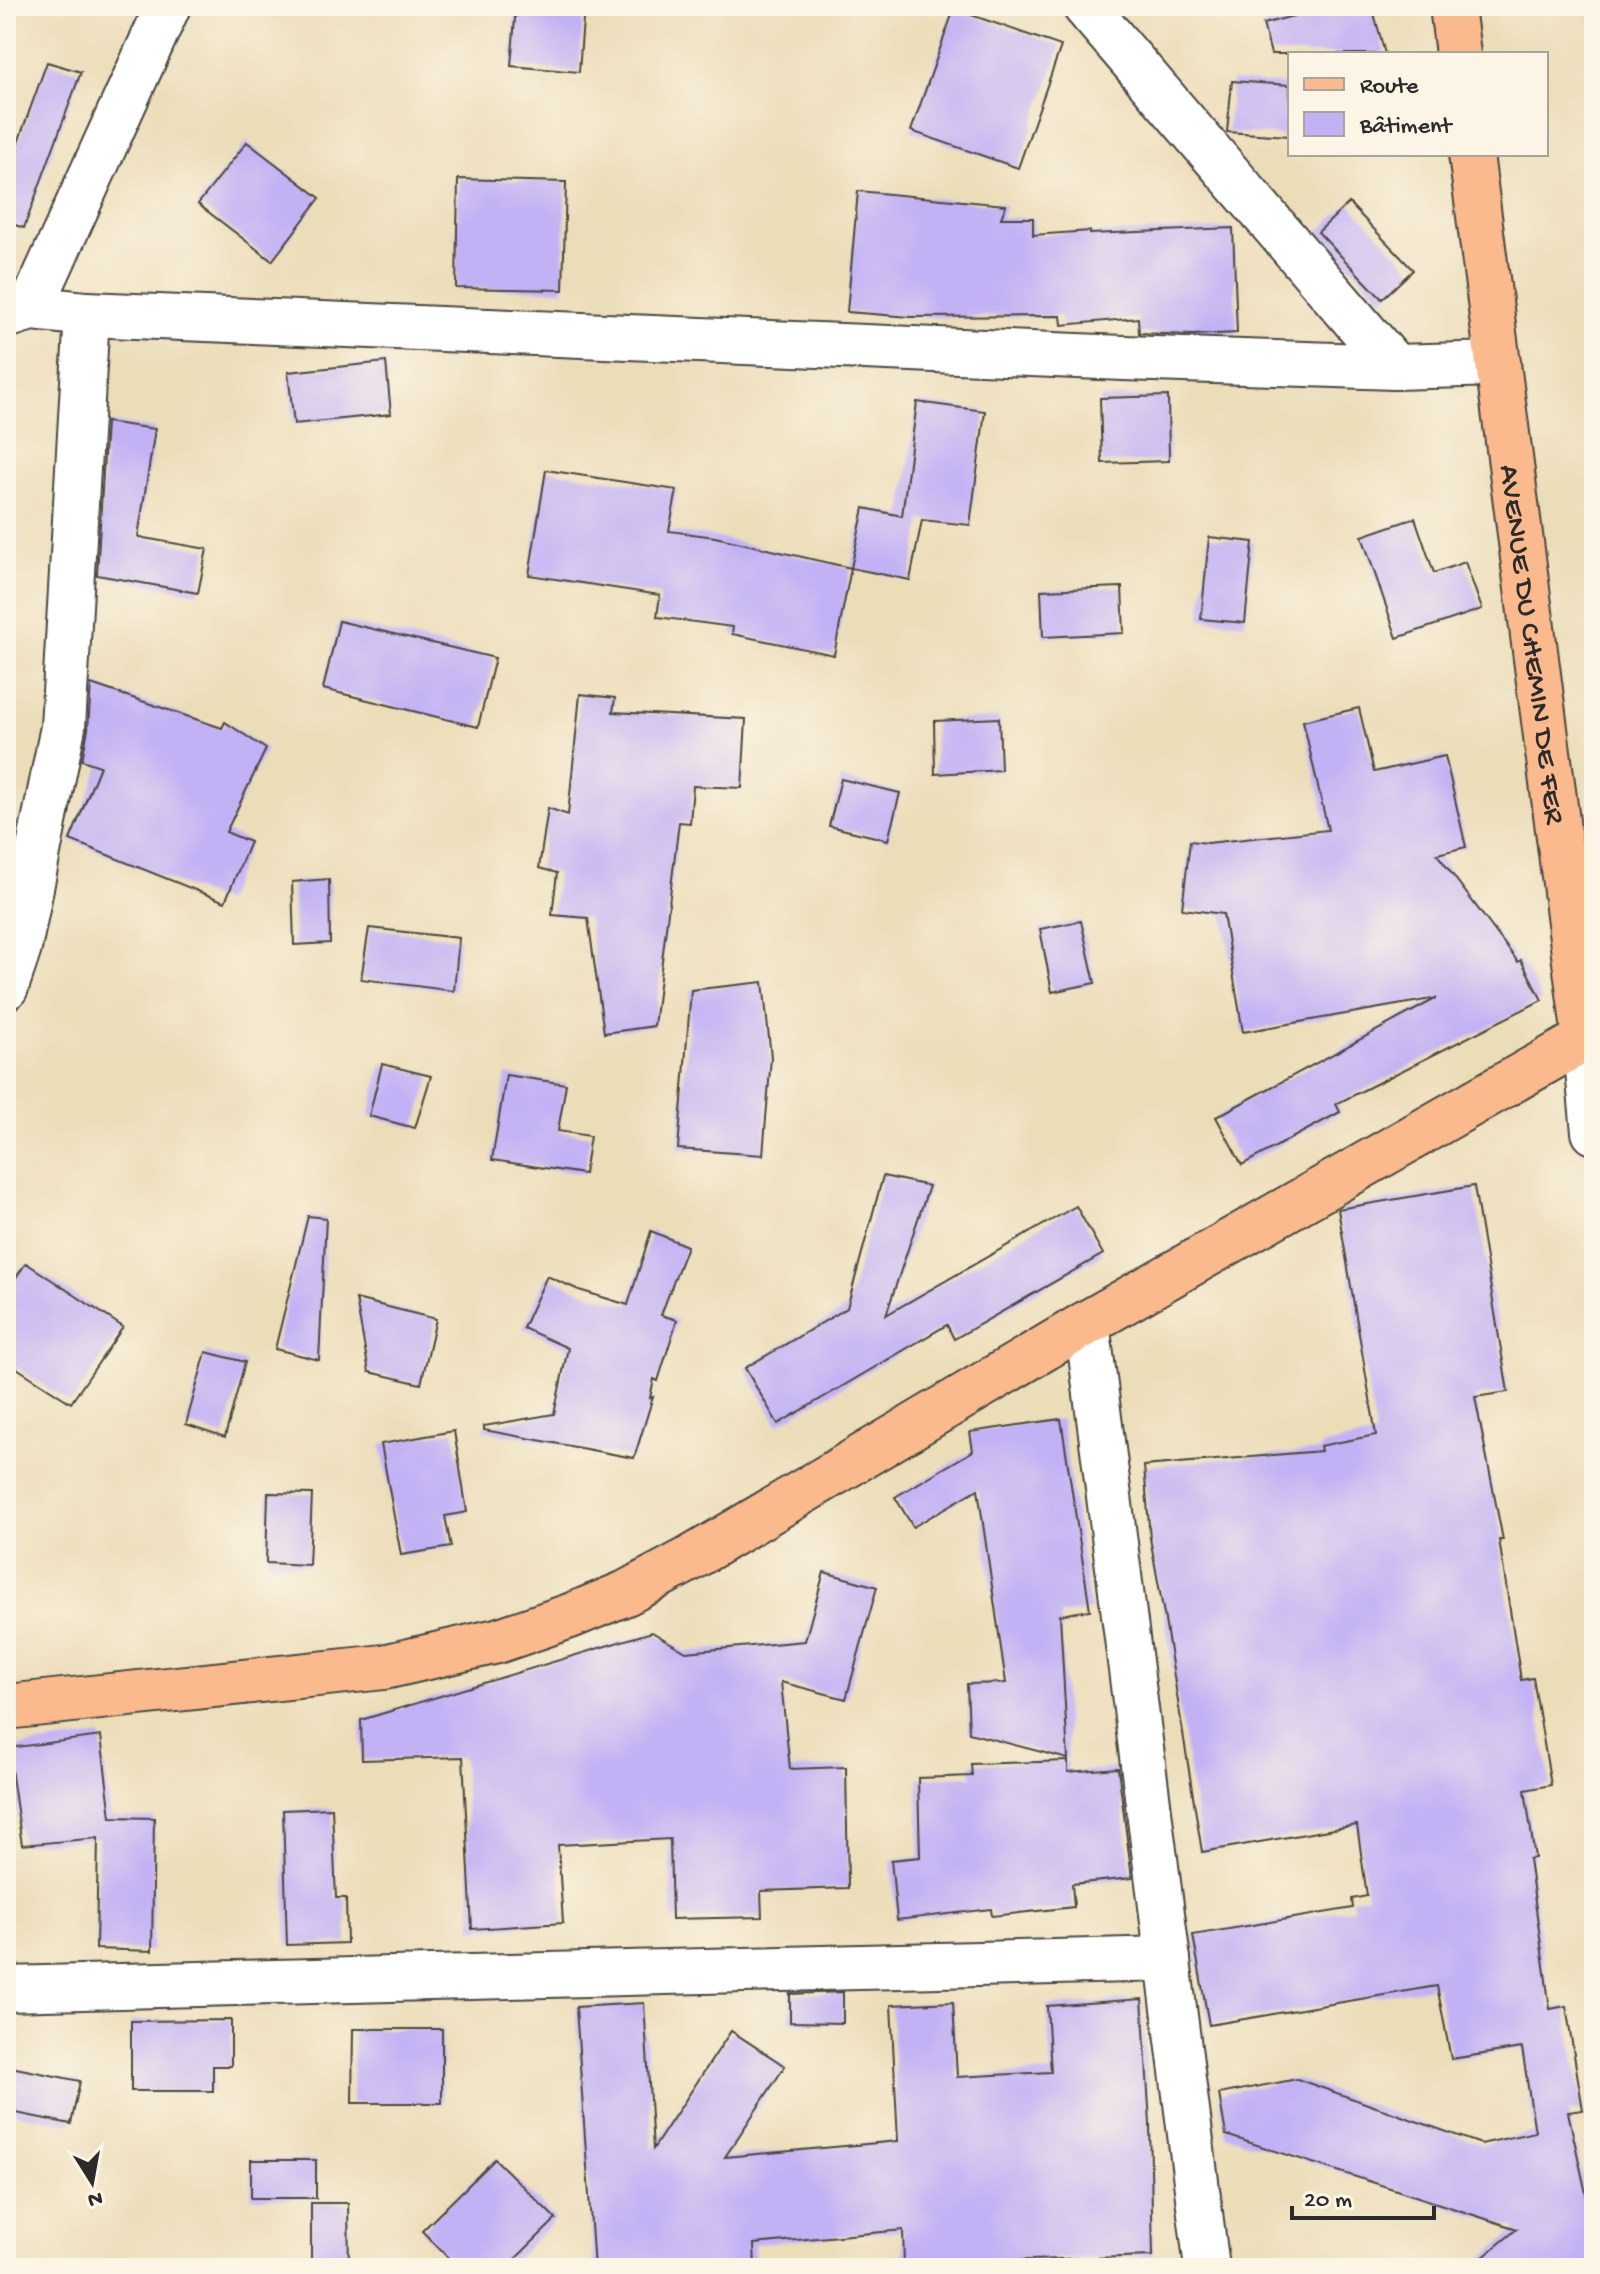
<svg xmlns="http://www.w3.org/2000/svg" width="1600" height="2274" font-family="'Gochi Hand',sans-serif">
	<rect width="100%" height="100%" fill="#fcf5e5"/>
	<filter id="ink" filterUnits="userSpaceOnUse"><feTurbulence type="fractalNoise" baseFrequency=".0125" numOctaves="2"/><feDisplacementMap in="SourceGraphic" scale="16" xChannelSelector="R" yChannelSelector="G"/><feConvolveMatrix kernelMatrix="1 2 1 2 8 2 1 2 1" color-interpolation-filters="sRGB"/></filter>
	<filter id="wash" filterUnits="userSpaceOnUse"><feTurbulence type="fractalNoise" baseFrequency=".006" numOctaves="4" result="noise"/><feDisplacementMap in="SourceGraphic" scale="32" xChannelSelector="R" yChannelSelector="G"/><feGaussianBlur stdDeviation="1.8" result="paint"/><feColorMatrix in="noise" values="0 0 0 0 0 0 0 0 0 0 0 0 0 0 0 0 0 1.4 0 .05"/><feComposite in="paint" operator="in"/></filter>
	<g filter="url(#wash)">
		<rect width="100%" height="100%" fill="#ecddb9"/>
		<g id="blocks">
			<!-- building -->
			<g fill="#c2b1f4">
				<polygon points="516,6 584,6 579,72 511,66"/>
				<polygon points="1331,6 1372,6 1385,54 1271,54 1263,24"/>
				<polygon points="954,9 1061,46 1018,168 911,131"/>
				<polygon points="47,62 81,72 24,228 6,222 6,176"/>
				<polygon points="1232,81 1290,85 1290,136 1227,132"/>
				<polygon points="247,142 320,198 272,261 198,204"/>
				<polygon points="458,179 566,182 563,290 456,288"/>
				<polygon points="858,191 1006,205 1001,218 1033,218 1033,235 1090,231 1090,234 1233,228 1237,333 1192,335 1139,333 1138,318 1062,325 1061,316 911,317 847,312"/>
				<polygon points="1349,203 1413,270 1382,299 1318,232"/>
				<polygon points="386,362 391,414 294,424 288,372"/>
				<polygon points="1168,396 1169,461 1102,463 1100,398"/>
				<polygon points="917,402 985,411 970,525 922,520 910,580 851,568 864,508 902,516"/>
				<polygon points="106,422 155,429 138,537 207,549 198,593 97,575"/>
				<polygon points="546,470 677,490 669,531 715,537 851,568 834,655 732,634 733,627 657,617 660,595 529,575"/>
				<polygon points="1415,518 1434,573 1465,562 1482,609 1397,638 1362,536"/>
				<polygon points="1209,537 1253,542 1245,623 1201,619"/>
				<polygon points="1122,587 1124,633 1043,637 1041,590"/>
				<polygon points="339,621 495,658 478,727 323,689"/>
				<polygon points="91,684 222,728 225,722 266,749 226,832 250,842 225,902 70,840 100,766 82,760 88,729"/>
				<polygon points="580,694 615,698 613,712 746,719 742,788 693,786 690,823 679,822 654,1026 604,1033 588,918 552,915 557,873 539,868 548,808 568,815"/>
				<polygon points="1359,708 1374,772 1445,756 1466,847 1437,854 1518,962 1521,960 1542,1000 1336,1104 1340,1112 1242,1165 1216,1117 1437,998 1243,1032 1223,914 1182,909 1190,841 1208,843 1328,830 1303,721"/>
				<polygon points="999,718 1001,770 935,774 934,721"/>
				<polygon points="841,779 900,793 888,840 829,826"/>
				<polygon points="329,879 330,943 294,945 292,882"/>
				<polygon points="1081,921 1095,983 1052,992 1040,929"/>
				<polygon points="369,928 459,938 454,991 361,979"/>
				<polygon points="763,982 771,1057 763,1155 678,1149 691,990"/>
				<polygon points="382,1064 431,1076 415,1128 369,1116"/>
				<polygon points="506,1075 566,1084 558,1131 590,1136 584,1174 492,1160"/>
				<polygon points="883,1176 929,1186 886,1315 1076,1206 1103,1254 954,1339 947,1325 778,1424 745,1368 847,1308"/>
				<polygon points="1474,1186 1508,1392 1475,1397 1503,1540 1499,1540 1521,1680 1533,1678 1551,1785 1525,1790 1535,1858 1529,1859 1550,2009 1566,2006 1583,2110 1568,2112 1594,2230 1594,2268 1470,2268 1517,2229 1226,2135 1219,2094 1297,2079 1481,2144 1535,2132 1522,2048 1451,2059 1437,1986 1209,2025 1193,1935 1353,1908 1352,1899 1367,1896 1357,1825 1202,1852 1164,1614 1150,1538 1144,1466 1321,1451 1320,1446 1376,1435 1338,1209"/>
				<polygon points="308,1216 326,1218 319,1360 275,1349"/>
				<polygon points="651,1231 687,1246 661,1315 677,1320 658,1381 654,1379 650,1398 653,1397 634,1458 484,1430 484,1426 554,1414 568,1348 523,1328 547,1276 579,1290 628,1305"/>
				<polygon points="26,1263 123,1327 71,1403 6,1361 6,1292"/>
				<polygon points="356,1299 436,1319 421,1384 369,1372"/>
				<polygon points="206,1352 245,1362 225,1437 186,1424"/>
				<polygon points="1061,1419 1090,1610 1060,1615 1068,1759 969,1733 967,1684 1006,1683 978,1489 913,1527 895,1497 973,1451 970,1432"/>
				<polygon points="454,1431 467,1512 445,1516 451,1547 401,1555 381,1444"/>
				<polygon points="268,1493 312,1494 309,1565 266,1563"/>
				<polygon points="824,1572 877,1587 846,1699 781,1682 790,1769 846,1767 848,1888 761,1891 762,1917 672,1919 670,1839 558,1845 563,1923 472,1929 463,1757 362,1760 361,1720 652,1632 686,1652 805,1641"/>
				<polygon points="101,1736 111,1817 154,1818 152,1951 96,1949 98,1838 22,1845 8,1748"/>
				<polygon points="1068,1761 1068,1772 1118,1768 1132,1878 1072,1884 1074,1907 992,1916 991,1909 897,1920 891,1860 920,1857 918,1778 972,1776 971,1764"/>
				<polygon points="332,1808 336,1898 346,1898 347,1943 287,1945 283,1810"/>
				<polygon points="843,1992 843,2023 790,2022 790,1994"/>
				<polygon points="1142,1999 1150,2123 1153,2256 904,2264 903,2230 754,2244 755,2268 594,2268 576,2007 644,2003 653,2149 731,2031 785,2066 725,2157 898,2141 891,2005 953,2002 957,2077 1051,2072 1047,2006"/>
				<polygon points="231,2020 231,2066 213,2066 213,2091 131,2091 131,2021"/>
				<polygon points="353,2029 442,2029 442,2103 352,2103"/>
				<polygon points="6,2066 80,2081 71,2124 6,2111"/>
				<polygon points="495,2159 556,2219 506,2268 458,2268 422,2231"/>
				<rect x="251" y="2160" width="65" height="38"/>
				<polygon points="311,2203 348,2203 349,2268 311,2268"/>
			</g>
		</g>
	</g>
	<g filter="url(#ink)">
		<use href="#blocks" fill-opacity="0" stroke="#484640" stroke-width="2"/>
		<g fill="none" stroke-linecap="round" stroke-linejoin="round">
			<defs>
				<g id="minor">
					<polyline points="1085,6 1395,367 1498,364"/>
					<polyline points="31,308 168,6"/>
					<polyline points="6,316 31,308 87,314 1124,358 1395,367"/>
					<polyline points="6,987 19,948 63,727 87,314"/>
					<polyline points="1585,1039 1594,1132"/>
					<polyline points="1087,1323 1207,2268"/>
					<polyline points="6,1989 1168,1959"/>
				</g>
				<g id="major">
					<polyline points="1452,6 1458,54"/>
					<path id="s1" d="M 1471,154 L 1585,1039"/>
					<polyline points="6,1707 384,1667 497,1641 570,1616 626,1593 688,1560 1087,1323 1594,1034"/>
				</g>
			</defs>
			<!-- minor casing -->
			<use href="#minor" stroke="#484640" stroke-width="48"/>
			<!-- major casing -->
			<use href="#major" stroke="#484640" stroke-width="48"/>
			<!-- minor -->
			<use href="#minor" stroke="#fff" stroke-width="44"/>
			<!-- major -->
			<use href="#major" stroke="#fbba8d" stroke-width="44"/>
		</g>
	</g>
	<g text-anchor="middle" stroke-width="7" stroke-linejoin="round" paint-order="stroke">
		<!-- street labels -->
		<g font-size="30" fill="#2b2b2b" stroke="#fcf5e5">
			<text dy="10" stroke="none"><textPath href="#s1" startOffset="494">AVENUE DU CHEMIN DE FER</textPath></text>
		</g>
	</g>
	<!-- margin -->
	<rect width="1600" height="2274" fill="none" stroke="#fcf5e5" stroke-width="32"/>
	<!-- legend -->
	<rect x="1288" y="52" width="260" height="104" fill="#fcf5e5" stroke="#a8a49b" stroke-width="2"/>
	<rect x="1304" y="78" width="40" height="12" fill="#fbba8d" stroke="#a8a49b" stroke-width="2"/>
	<text x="1360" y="92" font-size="24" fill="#2b2b2b">Route</text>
	<rect x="1304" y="112" width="40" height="24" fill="#c2b1f4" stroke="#a8a49b" stroke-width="2"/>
	<text x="1360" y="132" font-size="24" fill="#2b2b2b">Bâtiment</text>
	<!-- north arrow -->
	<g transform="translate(92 2182) rotate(169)" stroke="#fcf5e5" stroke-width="6" paint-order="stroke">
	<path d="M0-6L14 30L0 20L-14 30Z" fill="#2b2b2b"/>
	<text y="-12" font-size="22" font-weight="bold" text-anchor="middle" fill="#2b2b2b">N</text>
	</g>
	<!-- scale -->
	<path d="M1292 2206v12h142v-12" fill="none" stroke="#2b2b2b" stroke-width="4"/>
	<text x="1304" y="2206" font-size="24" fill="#2b2b2b" stroke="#fcf5e5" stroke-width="6" paint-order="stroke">20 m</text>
</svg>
